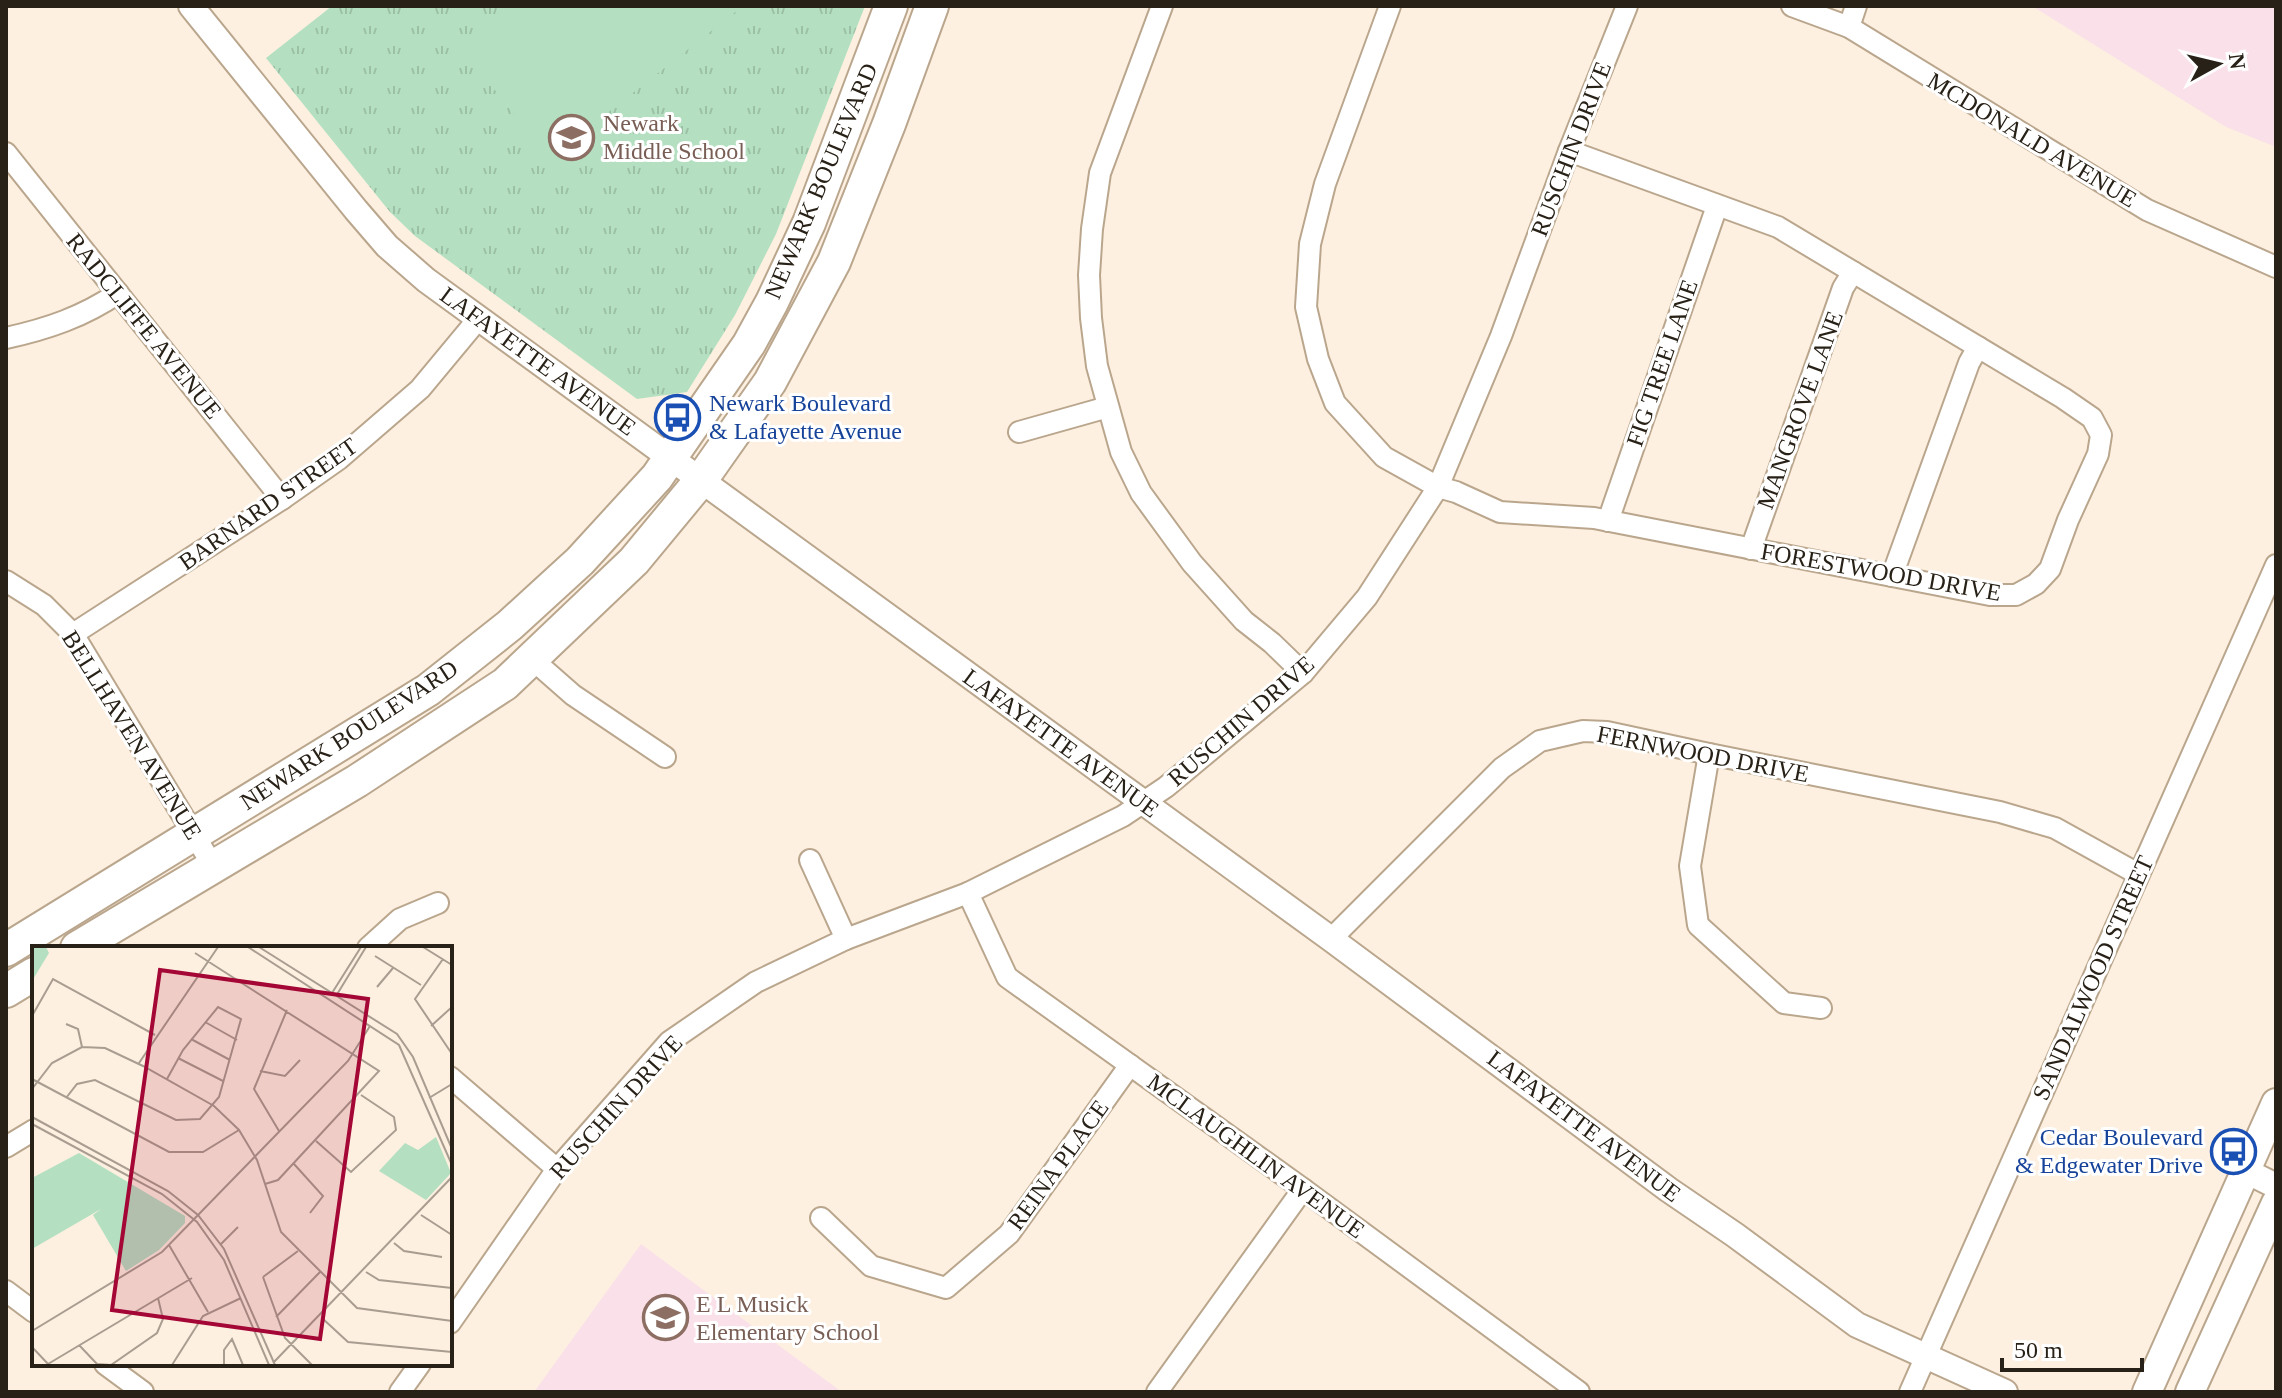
<svg xmlns="http://www.w3.org/2000/svg" width="2282" height="1398" font-family="'Times New Roman',serif">
	<defs>
		<pattern id="grass-tufts" width="24" height="20" patternUnits="userSpaceOnUse" patternTransform="scale(2)"><rect width="24" height="20" fill="#b4e0c1"/><path d="M3 7l-1-3M5 7V3M7 7l1-3M15 17l-1-3M17 17v-4M19 17l1-3" fill="none" stroke="#9bc0a5"/></pattern>
	</defs>
	<rect width="100%" height="100%" fill="#fdf0e0"/>
	<!-- education -->
	<g fill="#fae1e9">
		<polygon points="2032,6 2276,6 2276,147 2226,127"/>
		<polygon points="641,1244 842,1392 534,1392"/>
	</g>
	<!-- grass -->
	<polygon fill="url(#grass-tufts)" points="332,6 865,6 776,234 735,315 687,392 637,399 415,236 390,212 266,58"/>
	<!-- pitch -->
	<polygon fill="#b4e0c1" points="524,6 743,6 549,159 465,52"/>
	<g fill="none" stroke-linecap="round" stroke-linejoin="round">
		<defs>
			<g id="minor">
				<polyline points="1162,6 1100,173 1092,229 1089,275 1091,318 1097,366 1121,452 1141,493 1192,563 1244,621 1272,643 1303,673"/>
				<polyline points="1390,6 1325,184 1310,244 1306,307 1318,359 1335,403 1384,457 1438,487 1456,492 1500,512 1594,518 1990,595 2016,595 2036,584 2050,569 2068,520 2098,454 2101,435 2092,418 2063,398 1778,227 1569,151"/>
				<polyline points="1792,6 1849,27 2147,210 2276,267"/>
				<polyline points="1849,27 1856,6"/>
				<polyline points="6,153 282,499"/>
				<path d="M 6,338 C 47,329 83,317 118,293"/>
				<polyline points="1019,432 1108,407"/>
				<polyline points="1608,521 1717,206"/>
				<polyline points="1751,549 1843,288 1853,272"/>
				<polyline points="1892,576 1969,363 1978,347"/>
				<polyline points="6,581 44,605 73,634 213,866"/>
				<polyline points="73,634 282,499 339,459 420,389 479,318"/>
				<polyline points="532,659 573,695 665,757"/>
				<polyline points="1709,754 1690,866 1698,925 1784,1003 1821,1008"/>
				<polyline points="810,860 846,939"/>
				<polyline points="968,893 1007,977 1303,1189 1579,1392"/>
				<polyline points="1331,939 1502,768 1540,741 1583,731 1607,732 1709,754 2000,812 2055,828 2138,874"/>
				<polyline points="368,948 400,919 438,903"/>
				<polyline points="450,1077 557,1169"/>
				<polyline points="6,1147 34,1130"/>
				<polyline points="821,1218 871,1266 946,1288 1009,1234 1130,1065"/>
				<polyline points="6,1291 34,1312"/>
				<polyline points="450,1323 557,1169 669,1042 756,982 846,939 968,893 1123,816 1166,787 1303,673 1367,597 1438,487 1501,336 1569,151 1627,6"/>
				<polyline points="105,1364 143,1392"/>
				<polyline points="400,1392 420,1364"/>
				<polyline points="1157,1392 1303,1189"/>
				<polyline points="1910,1392 2276,565"/>
			</g>
			<g id="tertiary">
				<polyline points="191,6 356,210 387,246 426,280 1331,939 1669,1190 1735,1235 1857,1325 2005,1392"/>
				<polyline points="2246,1171 2276,1186"/>
			</g>
			<g id="secondary">
				<polyline points="2147,1392 2276,1103"/>
				<polyline points="2190,1392 2276,1203"/>
			</g>
			<g id="primary">
				<polyline points="77,948 357,781 505,684 634,561 701,480 770,382 834,262 889,124 932,6"/>
				<polyline points="6,950 428,690 510,625 580,561 657,477 749,344 772,302 809,223 891,6"/>
				<polyline points="6,991 34,974"/>
			</g>
		</defs>
		<!-- minor casing -->
		<use href="#minor" stroke="#baa68d" stroke-width="24"/>
		<!-- tertiary casing -->
		<use href="#tertiary" stroke="#baa68d" stroke-width="28"/>
		<!-- secondary casing -->
		<use href="#secondary" stroke="#baa68d" stroke-width="32"/>
		<!-- primary casing -->
		<use href="#primary" stroke="#baa68d" stroke-width="36"/>
		<!-- minor -->
		<use href="#minor" stroke="#fff" stroke-width="20"/>
		<!-- tertiary -->
		<use href="#tertiary" stroke="#fff" stroke-width="24"/>
		<!-- secondary -->
		<use href="#secondary" stroke="#fff" stroke-width="28"/>
		<!-- primary -->
		<use href="#primary" stroke="#fff" stroke-width="32"/>
	</g>
	<!-- icons -->
	<defs>
		<symbol id="school-ring" viewBox="-11 -11 22 22"><circle r="9.5" fill="#fff" stroke="#8d6e63" stroke-width="1.5"/><path d="M0-5L7-2L0 1L-7-2ZM-4 1L0 2.5L4 1V4Q0 6-4 4Z" fill="#8d6e63"/></symbol>
		<symbol id="bus-ring" viewBox="-11 -11 22 22"><circle r="9.5" fill="#fff" stroke="#1a4fb4" stroke-width="1.5"/><path d="M-5-6H5V4H4V6H2V4H-2V6H-4V4H-5ZM-3.5-4V0h7V-4ZM-3.5 1.2v1.5H-2V1.2ZM2 1.2v1.5H3.5V1.2Z" fill="#1a4fb4"/></symbol>
	</defs>
	<g fill-rule="evenodd">
		<use href="#school-ring" x="546" y="112" width="51" height="51"/>
		<use href="#bus-ring" x="652" y="392" width="51" height="51"/>
		<use href="#bus-ring" x="2208" y="1126" width="51" height="51"/>
		<use href="#school-ring" x="640" y="1292" width="51" height="51"/>
	</g>
	<g text-anchor="middle" stroke-width="6" stroke-linejoin="round" paint-order="stroke">
		<!-- education labels -->
		<g font-size="24" fill="#785e54" stroke="#fff" text-anchor="start">
			<text x="603" y="131">Newark<tspan x="603" dy="28">Middle School</tspan></text>
			<text x="696" y="1312">E L Musick<tspan x="696" dy="28">Elementary School</tspan></text>
		</g>
		<!-- street labels -->
		<g font-size="24" fill="#282117" stroke="#fff">
			<text transform="translate(2032 140) rotate(31)" y="8">MCDONALD AVENUE</text>
			<text transform="translate(1571 149) rotate(-69)" y="8">RUSCHIN DRIVE</text>
			<text transform="translate(821 181) rotate(-67)" y="8">NEWARK BOULEVARD</text>
			<text transform="translate(144 326) rotate(51)" y="8">RADCLIFFE AVENUE</text>
			<text transform="translate(538 361) rotate(36)" y="8">LAFAYETTE AVENUE</text>
			<text transform="translate(1662 363) rotate(-71)" y="8">FIG TREE LANE</text>
			<text transform="translate(1800 410) rotate(-70)" y="8">MANGROVE LANE</text>
			<text transform="translate(268 504) rotate(-35)" y="8">BARNARD STREET</text>
			<text transform="translate(1881 572) rotate(10)" y="8">FORESTWOOD DRIVE</text>
			<text transform="translate(1241 721) rotate(-41)" y="8">RUSCHIN DRIVE</text>
			<text transform="translate(132 735) rotate(58)" y="8">BELLHAVEN AVENUE</text>
			<text transform="translate(349 735) rotate(-33)" y="8">NEWARK BOULEVARD</text>
			<text transform="translate(1061 743) rotate(36)" y="8">LAFAYETTE AVENUE</text>
			<text transform="translate(1703 754) rotate(11)" y="8">FERNWOOD DRIVE</text>
			<text transform="translate(2093 978) rotate(-66)" y="8">SANDALWOOD STREET</text>
			<text transform="translate(616 1107) rotate(-48)" y="8">RUSCHIN DRIVE</text>
			<text transform="translate(1584 1126) rotate(37)" y="8">LAFAYETTE AVENUE</text>
			<text transform="translate(1256 1156) rotate(36)" y="8">MCLAUGHLIN AVENUE</text>
			<text transform="translate(1058 1165) rotate(-54)" y="8">REINA PLACE</text>
		</g>
		<!-- transit labels -->
		<g font-size="24" fill="#164399" stroke="#fff" text-anchor="start">
			<text x="709" y="411">Newark Boulevard<tspan x="709" dy="28">&amp; Lafayette Avenue</tspan></text>
			<text x="2203" y="1145" text-anchor="end">Cedar Boulevard<tspan x="2203" dy="28">&amp; Edgewater Drive</tspan></text>
		</g>
	</g>
	<!-- overview -->
	<g transform="translate(32 946)">
		<rect width="420" height="420" fill="#fdf0e0"/>
		<path d="M 47,207 L 153,270 L 153,277 L 127,304 L 94,325 L 61,269 L 69,263 L 0,303 L 0,232 Z" fill="#b4e0c1"/>
		<path d="M 0,1 L 14,1 L 17,7 L 0,35 ZM 404,191 L 419,227 L 394,254 L 347,225 L 373,197 L 386,204 Z" fill="#b4e0c1"/>
		<path d="M 96,252 L 115,285 L 97,296 L 78,262 Z" fill="#b4e0c1"/>
		<path fill="none" stroke="#a89d90" stroke-width="2" d="M 216,1 L 367,99 L 420,219M 227,1 L 365,88 L 381,111 L 420,203M 391,1 L 420,19M 163,7 L 347,125 L 246,234 L 233,238M 343,10 L 389,39M 411,13 L 383,53 L 420,108M 345,41 L 361,22M 300,47 L 329,1M 304,50 L 334,1M 0,70 L 21,33 L 123,89M 173,76 L 205,94M 34,78 L 46,83 L 50,101M 399,80 L 420,61M 159,93 L 198,114M 146,112 L 191,135M 107,117 L 186,1M 228,125 L 253,130 L 268,114M 0,133 L 137,206 L 171,206 L 207,184M 0,143 L 20,117 L 50,101 L 73,102 L 111,120 L 182,160 L 207,184 L 225,214 L 249,286 L 325,362 L 420,375M 34,152 L 45,138 L 63,134 L 144,174 L 168,173 L 187,151 L 209,73 L 186,61 L 151,104 L 135,133M 397,152 L 420,138M 0,171 L 136,245 L 166,269 L 192,303 L 243,419M 0,178 L 130,248 L 165,276 L 192,314 L 237,419M 247,185 L 222,143 L 255,64M 284,195 L 319,226 L 364,184 L 362,171 L 329,149M 262,218 L 291,250 L 278,267M 389,269 L 420,289M 362,297 L 372,305 L 410,311M 189,298 L 206,281M 137,299 L 176,366M 334,326 L 347,334 L 420,342M 231,331 L 253,392 L 280,419M 231,331 L 266,305M 244,371 L 288,326M 290,372 L 316,396 L 420,406M 0,385 L 130,306 L 316,115 L 338,80M 47,399 L 65,418 L 79,419 L 125,387 L 131,373 L 126,352M 0,401 L 17,419M 241,417 L 420,231M 16,418 L 160,332M 140,419 L 171,370 L 209,352M 192,419 L 192,404 L 200,393 L 211,419"/>
		<path fill="#a40635" fill-opacity="0.15" stroke="#a40635" stroke-width="4" d="M 128,24 L 336,53 L 288,393 L 80,364 Z"/>
		<rect width="420" height="420" fill="none" stroke="#282117" stroke-width="4"/>
	</g>
	<!-- border -->
	<rect width="2282" height="1398" fill="none" stroke="#282117" stroke-width="16"/>
	<!-- north arrow -->
	<g transform="translate(2218 64) rotate(82)" stroke="#ffffff" stroke-width="6" paint-order="stroke">
	<path d="M0-6L14 30L0 20L-14 30Z" fill="#282117"/>
	<text y="-12" font-size="22" font-weight="bold" text-anchor="middle" fill="#282117">N</text>
	</g>
	<!-- scale -->
	<path d="M2002 1358v12h140v-12" fill="none" stroke="#282117" stroke-width="4"/>
	<text x="2014" y="1358" font-size="24" fill="#282117" stroke="#ffffff" stroke-width="6" paint-order="stroke">50 m</text>
</svg>
